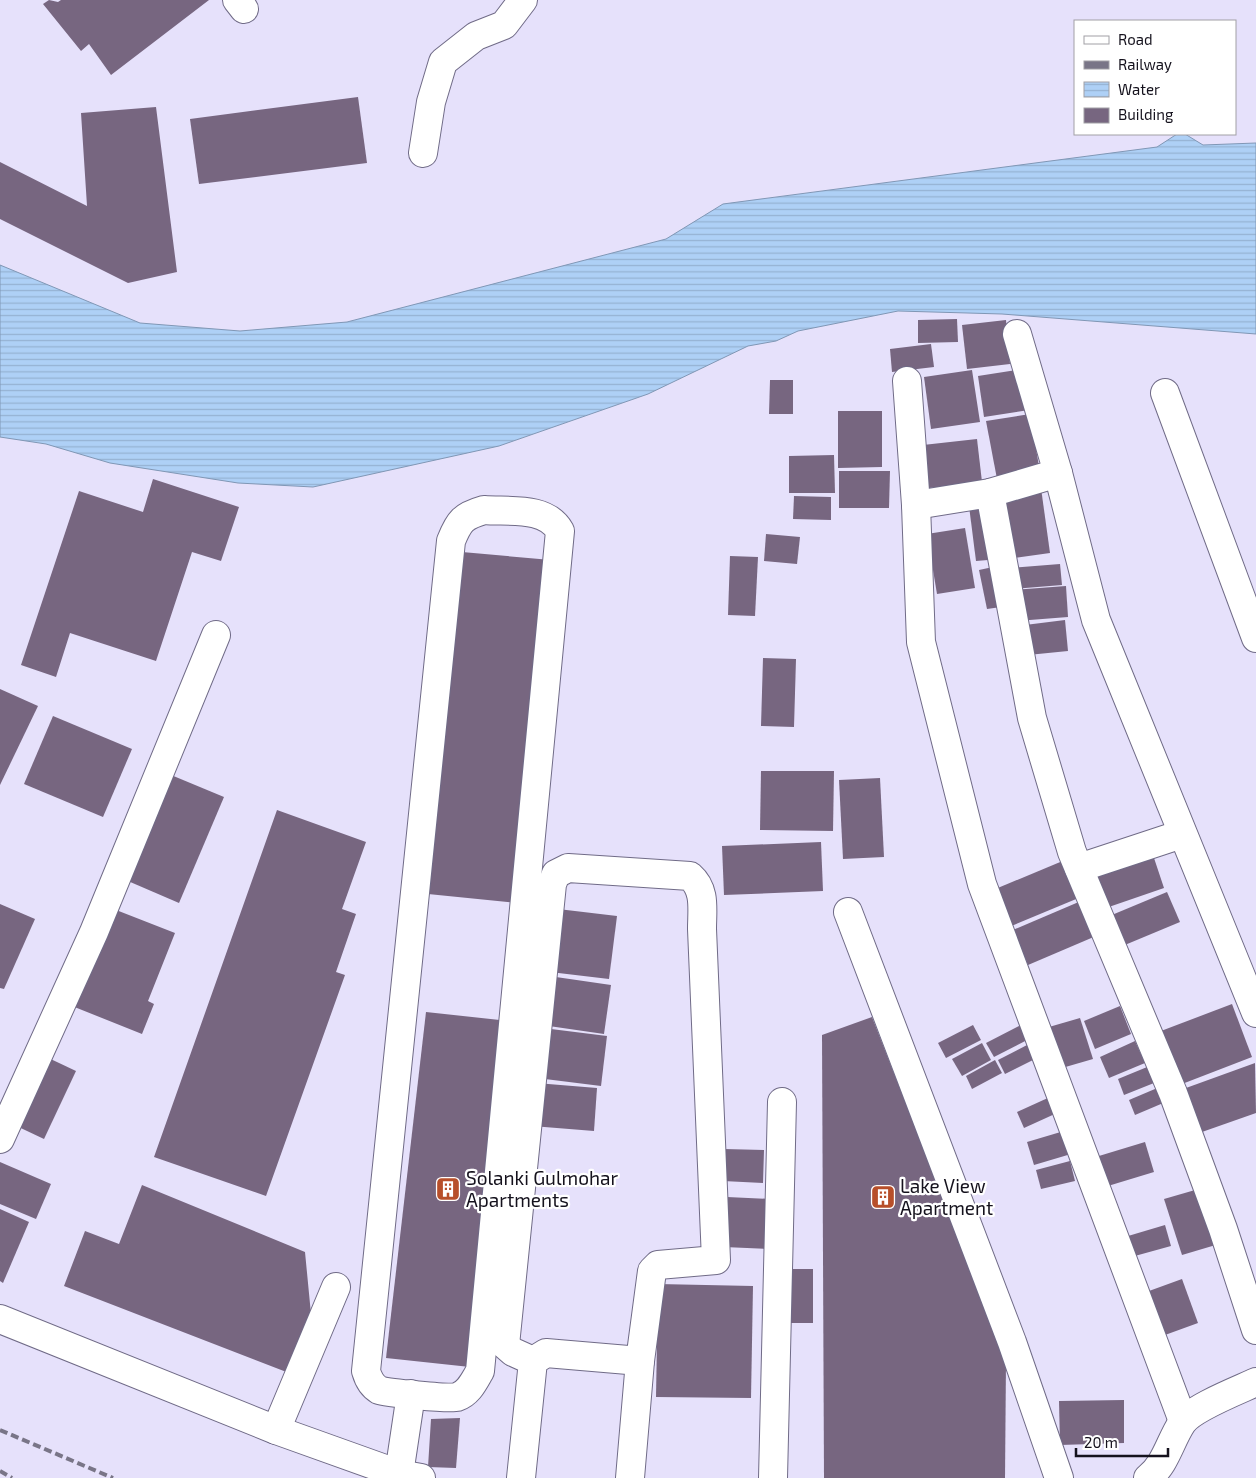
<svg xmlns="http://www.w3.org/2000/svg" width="1256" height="1478" font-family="'Exo 2',sans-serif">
	<defs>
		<pattern id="water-rules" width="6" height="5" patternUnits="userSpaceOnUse" patternTransform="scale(1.25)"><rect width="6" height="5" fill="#aed0f6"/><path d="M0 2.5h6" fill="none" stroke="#95b2d2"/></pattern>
	</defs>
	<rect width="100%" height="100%" fill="#e6e1fb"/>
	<!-- water -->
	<polygon fill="url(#water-rules)" stroke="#8097b5" points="1177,134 1185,134 1203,145 1256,143 1256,334 1002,314 898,311 798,331 776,341 748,346 648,394 499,446 313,487 238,483 110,463 46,444 0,437 0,265 140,323 240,331 347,322 666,239 723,204 1157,147"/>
	<!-- building -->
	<g fill="#776680">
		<polygon points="49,0 58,2 61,0 209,0 111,75 89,44 81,51 43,4"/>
		<polygon points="358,97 367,163 199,184 190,119"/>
		<polygon points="156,107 177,272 128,283 0,219 0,162 87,206 81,113"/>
		<polygon points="957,319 958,342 918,343 918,320"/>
		<polygon points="1006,320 1010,364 967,369 962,325"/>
		<polygon points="931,344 934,367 892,372 890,349"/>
		<polygon points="1023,369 1029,410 984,417 978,376"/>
		<polygon points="972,370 980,422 931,429 924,377"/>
		<polygon points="770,380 793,380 793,414 769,414"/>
		<polygon points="838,411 882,411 882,467 838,468"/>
		<polygon points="1030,414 1040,472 997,479 986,421"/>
		<polygon points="977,439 982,482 929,488 923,445"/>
		<polygon points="834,455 835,493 789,493 789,456"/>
		<polygon points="839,471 890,471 889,508 839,508"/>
		<polygon points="153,479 239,507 221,561 192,552 156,661 70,633 56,677 21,665 79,491 143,512"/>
		<polygon points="1041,488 1050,553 1007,559 998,493"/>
		<polygon points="794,496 831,497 831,520 793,519"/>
		<polygon points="981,505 988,560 976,561 969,506"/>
		<polygon points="965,528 975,588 937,594 927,534"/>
		<polygon points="766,534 800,537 797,564 764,561"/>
		<polygon points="462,552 551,560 517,903 428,894"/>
		<polygon points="730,556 758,557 755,616 728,615"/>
		<polygon points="1060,564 1062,585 1013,589 1011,568"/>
		<polygon points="993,567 1001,607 987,609 979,570"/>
		<polygon points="1066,586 1068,617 1017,621 1014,590"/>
		<polygon points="1065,620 1068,651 1028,655 1025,625"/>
		<polygon points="763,658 796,659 794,727 761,726"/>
		<polygon points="0,689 38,706 0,785"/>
		<polygon points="53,716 132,749 103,817 24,784"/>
		<polygon points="159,770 224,797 179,903 114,875"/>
		<polygon points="761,771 834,771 833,831 760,830"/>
		<polygon points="880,778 884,857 843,859 839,780"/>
		<polygon points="277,810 366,842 342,909 356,914 336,972 345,975 266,1196 154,1157"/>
		<polygon points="821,842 823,891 724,895 722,846"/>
		<polygon points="1151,849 1164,888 1103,909 1089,870"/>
		<polygon points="1065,860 1081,897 1009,927 993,890"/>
		<polygon points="1167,892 1180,922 1120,947 1107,917"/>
		<polygon points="1081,901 1096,936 1028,965 1013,930"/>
		<polygon points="0,904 35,919 4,989 0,988"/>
		<polygon points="111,908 175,933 148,1001 154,1004 142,1034 72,1006"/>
		<polygon points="558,909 617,916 609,979 550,972"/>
		<polygon points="549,976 611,985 604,1034 542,1025"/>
		<polygon points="1232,1004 1252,1057 1182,1084 1161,1031"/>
		<polygon points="1120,1006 1131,1034 1095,1049 1084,1021"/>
		<polygon points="426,1012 509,1021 470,1367 386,1358"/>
		<polygon points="872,1017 1006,1360 1005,1478 824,1478 822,1035"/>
		<polygon points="1080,1018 1093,1059 1062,1068 1049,1027"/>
		<polygon points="973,1025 981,1040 946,1058 938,1043"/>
		<polygon points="1021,1025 1029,1039 994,1057 986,1043"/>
		<polygon points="543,1028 607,1036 601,1086 537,1078"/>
		<polygon points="1135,1041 1145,1063 1109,1078 1100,1057"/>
		<polygon points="982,1043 991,1060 962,1076 952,1059"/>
		<polygon points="1029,1044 1037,1058 1005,1074 998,1060"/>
		<polygon points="40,1054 76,1071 44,1139 8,1122"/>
		<polygon points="995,1060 1002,1073 972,1089 966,1076"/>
		<polygon points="1255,1063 1256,1113 1202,1132 1186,1088"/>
		<polygon points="1152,1065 1159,1081 1124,1095 1118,1079"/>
		<polygon points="536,1083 597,1088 594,1131 532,1126"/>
		<polygon points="1162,1086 1168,1101 1135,1115 1129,1100"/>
		<polygon points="1050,1097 1057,1113 1024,1128 1017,1112"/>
		<polygon points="1064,1131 1071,1154 1034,1165 1027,1142"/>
		<polygon points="1145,1142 1154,1172 1098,1189 1089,1159"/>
		<polygon points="724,1149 764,1150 763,1183 723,1181"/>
		<polygon points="1070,1161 1075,1181 1041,1189 1036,1170"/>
		<polygon points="0,1162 51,1184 36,1219 0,1204"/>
		<polygon points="142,1185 305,1252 311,1314 289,1373 64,1286 85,1231 119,1244"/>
		<polygon points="1202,1188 1219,1244 1182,1255 1164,1199"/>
		<polygon points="727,1197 772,1199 769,1249 724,1247"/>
		<polygon points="0,1209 29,1222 3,1283 0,1281"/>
		<polygon points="1165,1225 1171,1246 1124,1259 1118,1239"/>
		<rect x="781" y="1269" width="32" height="54"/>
		<polygon points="1182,1279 1198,1323 1154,1339 1138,1295"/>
		<polygon points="658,1284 753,1286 751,1398 656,1397"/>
		<polygon points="1124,1400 1124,1443 1060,1445 1059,1401"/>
		<polygon points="460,1418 456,1468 428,1467 431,1419"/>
	</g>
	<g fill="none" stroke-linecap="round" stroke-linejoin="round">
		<defs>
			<g id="minor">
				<polyline points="237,0 244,9"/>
				<polyline points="423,153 431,102 443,62 476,36 504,25 523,0"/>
				<polyline points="907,381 916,505 921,642 982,884 1183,1421"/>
				<polyline points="1165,393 1256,638"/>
				<polyline points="1058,473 1096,620 1256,1013"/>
				<polyline points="990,493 1032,718 1072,852 1173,1093 1223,1229 1256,1330"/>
				<polyline points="916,505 990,493 1058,473 1017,334"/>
				<path d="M 484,510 C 509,512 546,506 560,531 L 480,1371 C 474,1381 469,1393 457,1397 C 449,1399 387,1393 379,1390 C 372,1386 368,1378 366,1371 L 451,541 C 459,521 463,516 484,510 Z"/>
				<polyline points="1079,868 1182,834"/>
				<polyline points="848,912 1012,1342 1059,1478"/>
				<polyline points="0,1139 94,932 216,635"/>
				<polyline points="0,1319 276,1430 399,1474 421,1478"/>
				<polyline points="276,1430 336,1287"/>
				<polyline points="399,1474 411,1394"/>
				<path d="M 521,1478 L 533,1361 L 546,1353 L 640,1361 L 652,1271 L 658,1265 L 716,1260 L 702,929 C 702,909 706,890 690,876 L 568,868 L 556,874 L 552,884 L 505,1345 L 513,1352 L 533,1361"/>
				<polyline points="630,1478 640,1361"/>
				<polyline points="773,1478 782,1102"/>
				<path d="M 1148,1478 C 1166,1464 1170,1441 1182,1423 C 1192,1408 1239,1390 1256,1382"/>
			</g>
		</defs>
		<!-- minor casing -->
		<use href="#minor" stroke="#706b87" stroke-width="30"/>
		<!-- minor -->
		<use href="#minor" stroke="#fff" stroke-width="28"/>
		<!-- rail -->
		<g stroke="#797587" stroke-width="4" stroke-dasharray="8 4" stroke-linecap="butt">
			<polyline points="0,1430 113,1478"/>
			<polyline points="0,1471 12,1478"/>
		</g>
	</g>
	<!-- icons -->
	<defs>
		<symbol id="building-square" viewBox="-11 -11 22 22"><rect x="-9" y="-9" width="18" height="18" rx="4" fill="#b74f2a" stroke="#fff"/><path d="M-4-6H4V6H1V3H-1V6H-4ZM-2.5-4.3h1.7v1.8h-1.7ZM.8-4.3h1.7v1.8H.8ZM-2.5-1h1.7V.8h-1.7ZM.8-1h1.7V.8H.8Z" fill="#fff"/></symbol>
	</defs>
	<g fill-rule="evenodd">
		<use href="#building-square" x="434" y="1175" width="28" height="28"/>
		<use href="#building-square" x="869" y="1183" width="28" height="28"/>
	</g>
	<g text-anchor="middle" stroke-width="4.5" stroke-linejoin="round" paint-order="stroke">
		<!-- poi labels -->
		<g font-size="19" fill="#15121d" stroke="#fff" text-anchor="start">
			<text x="466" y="1185">Solanki Gulmohar<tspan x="466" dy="22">Apartments</tspan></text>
			<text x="900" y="1193">Lake View<tspan x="900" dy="22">Apartment</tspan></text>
		</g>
	</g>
	<!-- legend -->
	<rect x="1074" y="20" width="162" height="115" fill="#ffffff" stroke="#a1a0a5"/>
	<rect x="1084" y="36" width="25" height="8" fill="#ffffff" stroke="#a1a0a5"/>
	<text x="1118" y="45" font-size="15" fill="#15121d">Road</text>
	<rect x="1084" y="61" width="25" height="8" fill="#797587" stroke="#a1a0a5"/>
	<text x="1118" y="70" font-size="15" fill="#15121d">Railway</text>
	<rect x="1084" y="82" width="25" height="15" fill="url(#water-rules)" stroke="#a1a0a5"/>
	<text x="1118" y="95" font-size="15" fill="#15121d">Water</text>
	<rect x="1084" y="108" width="25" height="15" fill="#776680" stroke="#a1a0a5"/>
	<text x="1118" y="120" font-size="15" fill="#15121d">Building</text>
	<!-- scale -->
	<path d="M1076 1448v8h92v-8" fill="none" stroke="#15121d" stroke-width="2.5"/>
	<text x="1084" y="1448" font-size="15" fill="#15121d" stroke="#ffffff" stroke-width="4" paint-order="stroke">20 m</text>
</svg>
